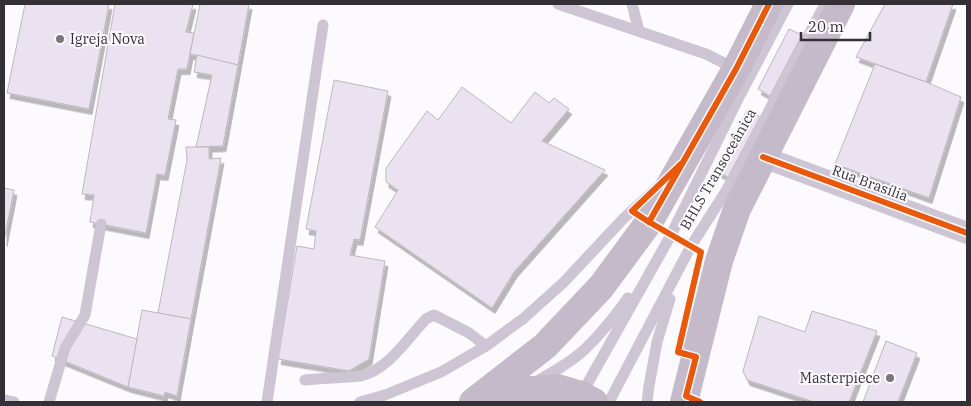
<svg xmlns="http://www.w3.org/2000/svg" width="971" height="406" font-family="'IBM Plex Serif',serif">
	<defs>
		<filter id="shadow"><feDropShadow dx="3" dy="5.5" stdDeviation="0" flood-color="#0004"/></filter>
	</defs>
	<rect width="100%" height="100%" fill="#fcfafe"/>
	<!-- building -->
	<g fill="#eae2f0" stroke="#bbb9bd" filter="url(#shadow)">
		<polygon points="25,4 109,4 89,109 7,93"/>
		<polygon points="115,4 193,4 186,32 194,33 187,69 178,69 168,119 176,120 165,175 157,174 146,233 90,222 94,195 82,194"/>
		<polygon points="200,4 249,4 238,65 190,54"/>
		<polygon points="885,4 953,4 926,82 856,57"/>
		<polygon points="789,29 802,35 770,96 758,89"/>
		<polygon points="197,55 238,65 223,146 196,147 212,75 194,72"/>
		<polygon points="875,64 926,82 961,97 929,198 835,164"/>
		<polygon points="334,80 388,91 360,240 354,239 350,255 385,261 369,359 349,371 278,359 297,246 314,249 316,231 306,229"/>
		<polygon points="462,87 511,123 535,92 549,103 554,98 569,109 542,141 605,170 514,272 492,308 375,227 398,190 386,182 386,168 427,111 438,120"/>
		<polygon points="747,110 760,117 728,177 716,171"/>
		<polygon points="186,147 209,147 209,159 221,158 191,319 158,313 187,160"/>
		<polygon points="4,188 14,190 4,241"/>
		<polygon points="142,310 191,319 177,396 165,392 164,396 128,387"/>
		<polygon points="812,311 877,331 849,402 814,402 747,380 743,371 759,316 805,332"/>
		<polygon points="62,317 137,339 128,387 52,356"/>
		<polygon points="886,341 917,353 898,402 863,402"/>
	</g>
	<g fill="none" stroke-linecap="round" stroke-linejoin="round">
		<!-- lane -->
		<g stroke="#cdc5d3" stroke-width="11">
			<polyline points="558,4 706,54 736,69"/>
			<polyline points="632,4 639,31"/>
			<path d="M 305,380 C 323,378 342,378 360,376 C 387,371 408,338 426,319 L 434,315 L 469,333 L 486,346"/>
			<path d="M 536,382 C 552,372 571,363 585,349 C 601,334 615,316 628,298"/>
			<polyline points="581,395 671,235 738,99 788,4"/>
			<polyline points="4,400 14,402"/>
			<polyline points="49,402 65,348 85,315 101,224"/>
			<polyline points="267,402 323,25"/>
			<polyline points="360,402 385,395 441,372 486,346 524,318 564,282 623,219 660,185"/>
			<polyline points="609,402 691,246 726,191 740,166 825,4"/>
			<polyline points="647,402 649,386 657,342 670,299"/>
		</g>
		<!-- street -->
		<polyline stroke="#cdc5d3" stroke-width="22" points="763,157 967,233"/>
		<!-- secondary -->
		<g stroke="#c4baca" stroke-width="28">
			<polyline points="483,401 522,391 557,388 581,395 594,402"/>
			<polyline points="473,402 545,346 601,287 649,222 736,69 769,4"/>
			<polyline points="684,402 719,261 737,209 841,4"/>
		</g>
		<defs>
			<g id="cycleway">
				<polyline points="763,157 967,233"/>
				<polyline points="681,164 632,211 649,222 701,252 678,352 696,357 686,396 700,402"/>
				<polyline points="649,222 736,69 769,4"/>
			</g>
		</defs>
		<!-- cycleway casing -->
		<use href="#cycleway" stroke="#fcf9ff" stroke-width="9"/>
		<!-- cycleway -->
		<use href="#cycleway" stroke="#e8590c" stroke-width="6"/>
	</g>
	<!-- markers -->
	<g fill="#7a777c" stroke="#fcf9ff" stroke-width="2">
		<circle cx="60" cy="39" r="5"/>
		<circle cx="890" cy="378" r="5"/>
	</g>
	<g text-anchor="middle" stroke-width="4" stroke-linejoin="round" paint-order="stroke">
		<!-- poi labels -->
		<g font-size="14" fill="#343136" stroke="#fcf9ff" text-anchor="start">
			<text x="70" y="44">Igreja Nova</text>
			<text x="880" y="383" text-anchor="end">Masterpiece</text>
		</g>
		<!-- street labels -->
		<g font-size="14" fill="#343136" stroke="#fcf9ff">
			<text transform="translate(718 169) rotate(-60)" y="5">BHLS Transoceânica</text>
			<text transform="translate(870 183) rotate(20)" y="5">Rua Brasília</text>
		</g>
	</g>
	<!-- border -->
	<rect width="971" height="406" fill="none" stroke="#343136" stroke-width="10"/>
	<!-- scale -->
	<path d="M801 32v8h69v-8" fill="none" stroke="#343136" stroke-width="2.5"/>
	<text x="808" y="32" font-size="15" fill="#343136" stroke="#fcf9ff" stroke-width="4" paint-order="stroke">20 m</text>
</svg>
